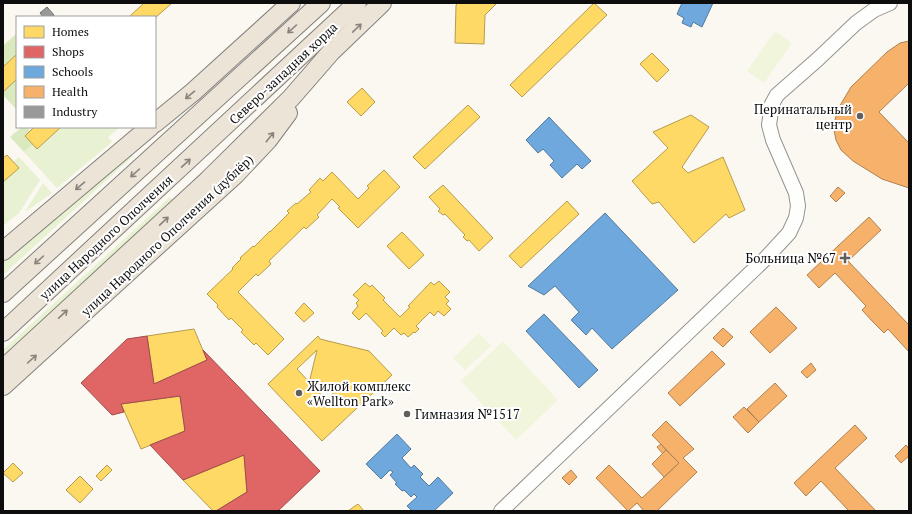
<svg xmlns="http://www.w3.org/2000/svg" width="912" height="514" font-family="'PT Serif',serif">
	<rect width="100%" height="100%" fill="#fbf8f2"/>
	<!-- green -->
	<g fill="#e8f1d1">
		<polygon points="61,127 120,127 108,137 112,142 57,188 24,152 33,144 37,149"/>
		<polygon points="129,152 133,156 3,275 3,260"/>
		<polygon points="19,157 40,180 19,213 3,226 3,182 19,168 13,162"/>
		<polygon points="43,183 52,193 25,212"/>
		<polygon points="170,197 175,202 3,377 3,350"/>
	</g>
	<!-- forest -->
	<g fill="#dae9be">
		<polygon points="17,33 17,54 3,67 3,46"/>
		<polygon points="17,79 17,110 3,95 3,92"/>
		<polygon points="22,127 27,127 30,131 25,136 33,144 24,152 10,137"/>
	</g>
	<!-- pitch -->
	<g fill="#f1f5db">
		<polygon points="775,31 792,43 764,83 747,71"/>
		<polygon points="479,333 491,346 465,370 453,358"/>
		<polygon points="503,341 558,400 516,440 461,381"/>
	</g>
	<!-- homes -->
	<g fill="#ffd966" stroke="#b69c4b" fill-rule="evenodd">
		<polygon points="144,3 172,3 155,18 155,17 129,17"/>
		<polygon points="458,3 497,3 485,15 484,44 455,43 456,5"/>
		<polygon points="594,3 607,15 522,97 510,85"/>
		<polygon points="652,53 669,70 657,82 640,64"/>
		<polygon points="17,54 17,79 3,92 3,67"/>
		<polygon points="362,88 375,102 361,116 347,102"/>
		<polygon points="468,105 480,117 425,169 413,157"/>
		<polygon points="691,115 709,127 682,167 688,173 723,157 745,210 729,218 726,214 694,243 659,202 652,204 632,181 668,148 653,132"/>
		<polygon points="34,127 61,127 37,149 25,136"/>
		<polygon points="7,155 19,168 3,182 3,158"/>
		<polygon points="384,170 400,187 358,228 338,208 340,207 332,199 317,215 319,217 306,229 304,227 269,261 271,264 258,276 256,274 238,292 284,339 268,355 256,343 254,345 241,332 243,330 231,318 229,320 217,307 218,305 207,294 233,269 232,268 241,259 240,258 253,246 254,247 270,231 270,232 289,213 287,211 296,203 297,204 311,192 309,190 320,178 323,181 332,172 358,199 369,188 367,186"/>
		<polygon points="443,185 493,238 479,251 469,240 467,241 463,237 465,235 445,214 443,215 438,211 440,209 429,197"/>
		<polygon points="567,201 579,214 521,268 509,256"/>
		<polygon points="402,232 424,255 409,269 387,246"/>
		<polygon points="439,281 450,292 445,297 449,301 446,304 451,309 444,316 438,311 434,316 430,312 416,326 419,329 415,333 414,332 408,337 404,333 401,335 394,328 385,337 381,333 383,331 366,313 359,320 352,313 358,306 356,303 359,300 353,295 365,283 370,287 372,285 385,298 383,300 400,317 410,307 408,306 431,282 434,285"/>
		<polygon points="304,303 314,313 304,322 295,313"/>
		<polygon points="194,329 207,360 154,384 147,336"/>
		<path d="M 318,336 L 320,339 L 369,351 L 392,375 L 322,441 L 268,384 ZM 317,350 L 310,379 L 340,387 L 326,400 L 297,369 Z"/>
		<polygon points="180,396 185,431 141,449 121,404"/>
		<polygon points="244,455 247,492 216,511 213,511 183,480"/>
		<polygon points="13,463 23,473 13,482 3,473"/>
		<polygon points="107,465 112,470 101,481 96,476"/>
		<polygon points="80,476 93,489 80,503 66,490"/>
		<polygon points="358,504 364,511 348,511 355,506"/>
	</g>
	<!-- shops -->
	<polygon fill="#e06666" stroke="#a14b4b" points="147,336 154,384 207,360 203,350 320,471 278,511 216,511 247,492 244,455 183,480 150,445 185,431 180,396 121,404 124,412 112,415 81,383 127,339"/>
	<!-- schools -->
	<g fill="#6fa8dc" stroke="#527a9e">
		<polygon points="682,3 713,3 702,27 693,22 691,27 682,23 684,18 677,14"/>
		<polygon points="549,117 591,161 582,169 577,164 562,178 550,165 554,161 543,149 538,153 526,140"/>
		<polygon points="605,213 678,290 612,349 592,328 586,335 571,320 579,312 555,286 544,295 528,286"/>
		<polygon points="544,314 598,370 579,388 526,331"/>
		<polygon points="397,434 411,449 402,458 411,468 414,465 423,474 420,477 429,486 438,477 453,493 434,511 412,511 407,506 417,497 414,494 411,497 404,490 402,491 395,484 397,483 390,475 393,472 390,470 381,479 366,464"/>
	</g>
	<!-- health -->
	<g fill="#f6b26b" stroke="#b0804f">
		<polygon points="909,41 909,83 879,112 909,143 909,188 882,179 853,161 841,150 836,140 834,130 835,120 838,109 851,87 887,52 900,43"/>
		<polygon points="838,187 845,193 836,202 830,196"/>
		<polygon points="869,217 881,230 848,261 909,325 909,352 888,329 884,333 873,322 862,310 866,306 835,273 819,288 807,275"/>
		<polygon points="776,307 797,328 770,353 750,332"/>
		<polygon points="723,328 733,337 723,347 713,338"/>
		<polygon points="712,351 725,364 680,406 668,393"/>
		<polygon points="811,363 816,370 807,378 801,372"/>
		<polygon points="775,383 787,396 759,422 747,409"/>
		<polygon points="744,407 759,422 748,433 733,417"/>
		<polygon points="666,421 694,449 683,458 697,472 657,511 644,511 637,503 628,511 596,478 609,465 642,498 679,463 652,435"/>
		<polygon points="855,425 867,438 835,468 876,511 849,511 821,481 806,496 794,483"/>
		<polygon points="661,444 666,450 663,454 657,447"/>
		<polygon points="906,445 909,449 909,456 901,463 895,456"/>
		<polygon points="666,450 679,463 664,477 652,464"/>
		<polygon points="571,470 577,477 569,485 562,478"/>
	</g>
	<!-- industry -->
	<polygon fill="#999" stroke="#6f6f6f" points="47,7 54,15 53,17 43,17 40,13"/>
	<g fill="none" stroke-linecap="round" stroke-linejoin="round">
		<defs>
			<polyline id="minor" points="501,511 765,259 789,233 796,218 798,206 796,193 773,140 769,125 772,104 777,95 818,59 856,23 874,10 890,3"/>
			<g id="major">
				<polyline points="155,123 193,92 291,3"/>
				<polyline points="3,251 150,127"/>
				<polyline points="3,293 321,3"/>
				<polyline points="3,332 357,3"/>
				<polyline points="3,369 208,180 291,98 331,52 382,3"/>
				<polyline points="3,386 236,174 268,140 288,113"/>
			</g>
		</defs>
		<!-- minor casing -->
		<use href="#minor" stroke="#949390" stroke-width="16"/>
		<!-- major casing -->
		<use href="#major" stroke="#81807d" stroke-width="20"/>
		<!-- minor -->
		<use href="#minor" stroke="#fefefd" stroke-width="14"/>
		<!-- major -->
		<use href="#major" stroke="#ede4d8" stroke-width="18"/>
	</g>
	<!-- one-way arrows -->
	<defs><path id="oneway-shaft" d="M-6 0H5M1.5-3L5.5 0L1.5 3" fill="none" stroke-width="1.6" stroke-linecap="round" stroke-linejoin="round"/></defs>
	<g stroke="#88837d">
		<use href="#oneway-shaft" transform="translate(357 28) rotate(-44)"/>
		<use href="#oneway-shaft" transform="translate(292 29) rotate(138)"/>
		<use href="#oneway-shaft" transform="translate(190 95) rotate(140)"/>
		<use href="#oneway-shaft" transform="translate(270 137) rotate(-51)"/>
		<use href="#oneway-shaft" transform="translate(186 163) rotate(-43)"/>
		<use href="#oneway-shaft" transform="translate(135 173) rotate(138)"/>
		<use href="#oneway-shaft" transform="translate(80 186) rotate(140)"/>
		<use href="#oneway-shaft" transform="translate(164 221) rotate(-43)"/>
		<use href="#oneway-shaft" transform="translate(39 260) rotate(138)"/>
		<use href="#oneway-shaft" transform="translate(63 314) rotate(-43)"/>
		<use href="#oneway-shaft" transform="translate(32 359) rotate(-42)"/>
	</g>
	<!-- markers -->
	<g fill="#605f5d" stroke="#fff" stroke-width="1.5">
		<circle cx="860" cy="116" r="4"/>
		<path d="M843 252h4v4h4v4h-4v4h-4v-4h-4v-4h4z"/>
		<circle cx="299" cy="393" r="4"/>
		<circle cx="407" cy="414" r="4"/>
	</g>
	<g text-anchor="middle" stroke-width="4" stroke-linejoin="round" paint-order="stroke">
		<!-- street labels -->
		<g font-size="13" fill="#0d0d0d" stroke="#fff">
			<text transform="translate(283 73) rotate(-43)" y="5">Северо-западная хорда</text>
			<text transform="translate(167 235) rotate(-43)" y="5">улица Народного Ополчения (дублёр)</text>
			<text transform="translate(106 237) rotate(-43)" y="5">улица Народного Ополчения</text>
		</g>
		<!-- poi labels -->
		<g font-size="13" fill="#0d0d0d" stroke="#fff" text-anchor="end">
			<text x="852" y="114">Перинатальный<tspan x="852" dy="15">центр</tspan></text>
			<text x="836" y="263">Больница №67</text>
			<text x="307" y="391" text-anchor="start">Жилой комплекс<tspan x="307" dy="15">«Wellton Park»</tspan></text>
			<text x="415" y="419" text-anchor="start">Гимназия №1517</text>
		</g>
	</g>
	<!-- border -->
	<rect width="912" height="514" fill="none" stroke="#0d0d0d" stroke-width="8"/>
	<!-- legend -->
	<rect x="16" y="16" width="140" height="112" fill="#ffffff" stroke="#9e9e9e"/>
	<rect x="24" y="26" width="20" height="12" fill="#ffd966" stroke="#9e9e9e"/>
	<text x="52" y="36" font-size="12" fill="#0d0d0d">Homes</text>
	<rect x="24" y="46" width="20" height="12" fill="#e06666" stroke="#9e9e9e"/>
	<text x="52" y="56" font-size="12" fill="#0d0d0d">Shops</text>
	<rect x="24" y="66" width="20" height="12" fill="#6fa8dc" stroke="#9e9e9e"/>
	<text x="52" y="76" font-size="12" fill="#0d0d0d">Schools</text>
	<rect x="24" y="86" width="20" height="12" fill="#f6b26b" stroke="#9e9e9e"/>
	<text x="52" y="96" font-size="12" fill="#0d0d0d">Health</text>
	<rect x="24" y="106" width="20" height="12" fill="#999999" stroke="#9e9e9e"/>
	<text x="52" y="116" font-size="12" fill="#0d0d0d">Industry</text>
</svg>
